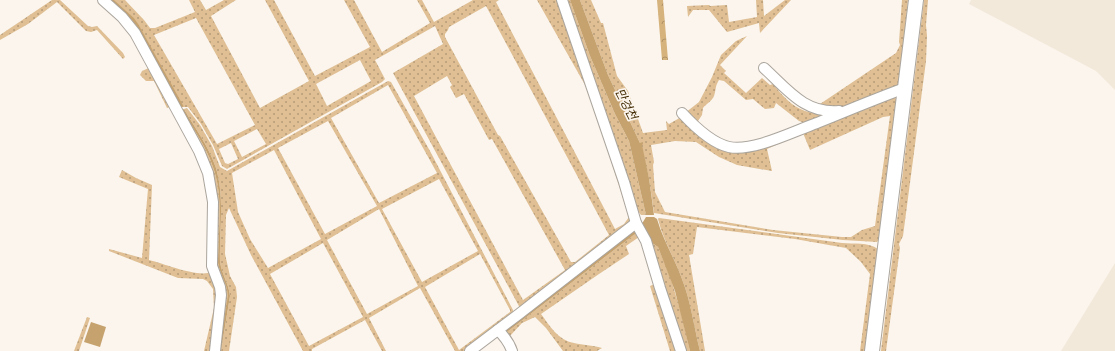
<svg xmlns="http://www.w3.org/2000/svg" width="1115" height="351" font-family="'Source Sans 3','Noto Sans KR',sans-serif">
	<defs>
		<pattern id="grass-dots" width="8" height="8" patternUnits="userSpaceOnUse"><rect width="8" height="8" fill="#dfbf93"/><path d="M2 2h.1M6 6h.1" fill="none" stroke="#b69c79" stroke-width="1.8" stroke-linecap="round"/></pattern>
		<pattern id="forest-crowns" width="20" height="18" patternUnits="userSpaceOnUse"><rect width="20" height="18" fill="#d6b27d"/><path d="M2 6a3 3 0 1 1 6 0M12 15a3 3 0 1 1 6 0" fill="none" stroke="#af9267"/></pattern>
	</defs>
	<rect width="100%" height="100%" fill="#fbf5ed"/>
	<!-- built -->
	<g fill="#f3e9db">
		<polygon points="971,0 1115,0 1115,90 1096,71 969,4"/>
		<polygon points="1115,263 1115,351 1061,351"/>
	</g>
	<!-- grass -->
	<g fill="url(#grass-dots)" fill-rule="evenodd">
		<polygon points="52,0 60,0 88,26 92,27 97,26 123,53 125,57 123,59 97,30 91,32 86,31 57,2 28,24 0,40 0,35"/>
		<polygon points="106,0 111,0 132,19 144,36 182,107 180,107 157,69"/>
		<path d="M 113,0 L 125,0 L 144,20 L 150,28 L 155,28 L 195,12 L 189,0 L 200,0 L 206,10 L 224,0 L 236,0 L 211,16 L 260,108 L 309,81 L 265,0 L 274,0 L 315,76 L 370,47 L 344,0 L 354,0 L 382,52 L 430,23 L 417,0 L 422,0 L 434,22 L 473,0 L 499,0 L 496,2 L 615,229 L 624,224 L 629,217 L 589,92 L 537,0 L 560,0 L 632,219 L 630,223 L 520,308 L 393,73 L 443,44 L 435,26 L 375,60 L 385,79 L 382,82 L 227,169 L 222,166 L 213,145 L 201,124 L 188,107 L 183,107 L 139,26 L 133,18 ZM 486,6 L 609,235 L 575,262 L 571,262 L 500,136 L 498,135 L 445,37 L 445,34 L 448,30 L 449,27 ZM 196,18 L 255,125 L 217,144 L 154,35 ZM 360,60 L 371,81 L 327,106 L 316,84 ZM 447,76 L 452,85 L 450,87 L 456,98 L 464,94 L 489,140 L 492,139 L 565,270 L 523,300 L 414,96 ZM 257,129 L 266,144 L 242,157 L 234,141 ZM 231,143 L 238,159 L 228,164 L 225,163 L 219,149 Z"/>
		<polygon points="563,0 570,0 590,56 615,114 629,141 646,215 641,215 637,210"/>
		<path d="M 580,0 L 591,0 L 601,23 L 603,23 L 617,76 L 628,91 L 643,133 L 667,130 L 666,121 L 669,124 L 683,116 L 732,151 L 893,97 L 897,99 L 879,239 L 877,242 L 843,240 L 778,233 L 654,213 L 649,178 L 641,145 L 643,143 L 640,143 L 608,75 ZM 890,116 L 875,226 L 862,230 L 851,237 L 842,237 L 773,230 L 665,212 L 655,192 L 653,165 L 654,162 L 651,145 L 675,141 L 696,142 L 719,157 L 737,165 L 772,171 L 767,149 L 803,133 L 810,150 L 883,117 Z"/>
		<polygon points="756,0 763,0 764,16 785,0 791,0 760,33 759,23 727,32 709,10 693,10 688,17 687,6 709,5 710,6 727,5 729,22 757,17"/>
		<polygon points="902,0 908,0 899,88 848,108 817,106 896,53 900,45 899,42"/>
		<polygon points="924,0 928,0 926,25 927,36 926,61 903,236 899,244 900,248 886,351 881,351"/>
		<path d="M 747,36 L 720,65 L 726,71 L 724,73 L 746,93 L 762,78 L 770,85 L 773,84 C 782,95 791,106 805,111 C 811,113 817,113 823,116 L 808,124 L 799,121 L 776,103 L 774,108 L 765,109 L 753,99 L 746,100 L 724,81 L 719,80 C 715,86 716,90 714,96 C 712,101 706,104 703,108 L 702,115 L 698,121 L 699,124 L 685,113 L 699,102 L 712,77 L 721,55 L 736,41 Z"/>
		<polygon points="151,67 171,107 167,108 154,81 146,81 140,75 142,71"/>
		<path d="M 388,81 L 391,82 L 430,151 L 513,310 L 513,313 L 464,351 L 455,351 L 420,288 L 369,318 L 386,351 L 382,351 L 365,320 L 312,349 L 312,351 L 303,351 L 251,255 L 229,208 L 226,215 L 225,254 L 230,276 L 236,287 L 237,297 L 229,351 L 221,351 L 230,296 C 229,284 222,275 220,262 C 219,231 225,199 216,168 C 209,147 195,128 184,109 L 187,108 L 200,125 L 212,146 L 220,167 L 227,171 ZM 388,85 L 437,173 L 379,203 L 331,118 ZM 328,121 L 377,206 L 325,234 L 278,148 ZM 274,150 L 321,239 L 268,268 L 250,239 L 238,212 L 232,173 ZM 439,179 L 478,251 L 422,282 L 382,209 ZM 379,209 L 418,286 L 367,314 L 327,240 ZM 323,243 L 363,317 L 309,346 L 270,274 ZM 480,254 L 510,310 L 510,312 L 459,350 L 425,287 Z"/>
		<path d="M 178,110 L 182,110 C 193,129 206,146 213,167 C 224,198 218,231 218,263 C 220,273 226,281 228,289 C 231,305 223,324 220,340 L 216,272 L 216,200 Z"/>
		<path d="M 122,170 L 136,178 L 152,185 L 149,260 C 165,264 194,276 208,273 L 209,262 L 217,292 L 211,351 L 204,351 L 214,308 L 213,289 L 207,281 L 203,279 L 178,278 L 109,251 L 109,249 L 142,258 L 148,189 L 119,177 Z"/>
		<path d="M 659,218 L 842,243 C 854,244 868,242 878,249 L 866,351 L 860,351 L 870,274 L 861,262 L 846,248 L 795,239 L 697,227 L 693,254 L 689,255 L 705,351 L 700,351 C 694,327 691,302 682,279 C 675,259 663,240 658,219 Z"/>
		<path d="M 639,231 L 639,237 L 626,246 L 629,254 L 599,274 L 541,314 C 550,326 558,340 574,343 C 583,345 592,345 602,348 L 597,351 L 563,351 L 546,328 L 535,317 L 522,323 L 509,337 L 507,332 Z"/>
		<polygon points="645,231 652,243 658,247 671,279 681,313 690,351 682,351"/>
		<polygon points="657,283 680,351 670,351 650,286"/>
		<polygon points="87,317 90,318 79,351 74,351"/>
	</g>
	<!-- forest -->
	<polygon fill="url(#forest-crowns)" points="657,0 663,0 668,60 662,60"/>
	<!-- water -->
	<g fill="#c6a26f">
		<polygon points="570,0 580,0 608,75 640,143 643,142 643,144 642,145 649,178 654,215 646,215 629,141 615,114 590,56"/>
		<path d="M 184,109 C 195,128 209,147 216,168 C 225,199 219,231 220,262 C 222,275 229,284 230,296 L 221,351 L 219,351 L 228,296 C 228,284 220,275 218,263 C 218,231 224,198 213,167 C 206,146 193,129 182,110 Z"/>
		<path d="M 646,217 L 654,217 L 657,219 C 663,240 675,259 682,279 C 691,302 694,327 700,351 L 690,351 L 675,291 L 658,247 L 652,243 L 639,226 L 643,222 Z"/>
		<polygon points="636,227 639,231 507,332 506,330"/>
		<polygon points="91,322 106,327 100,347 84,342"/>
	</g>
	<g fill="none" stroke-linecap="round" stroke-linejoin="round">
		<!-- stream -->
		<polyline stroke="#c6a26f" stroke-width="2.5" points="112,0 133,19 138,26 182,106"/>
		<defs>
			<g id="minor">
				<polyline points="103,0 122,17 135,33 199,151 208,173 213,202 212,266 220,287 221,295 215,351"/>
				<polyline points="562,0 624,182 636,223 646,241 660,288 681,351"/>
				<path d="M 764,68 C 788,90 805,114 839,111"/>
				<path d="M 682,113 C 694,126 711,143 729,147 C 753,152 794,131 817,123 C 846,111 875,99 905,88"/>
				<path d="M 498,330 C 505,337 509,342 512,351"/>
				<polyline points="470,351 519,314 636,223"/>
			</g>
			<polyline id="secondary" points="872,351 916,0"/>
		</defs>
		<!-- minor casing -->
		<use href="#minor" stroke="#aba59d" stroke-width="12"/>
		<!-- secondary casing -->
		<use href="#secondary" stroke="#aba59d" stroke-width="16"/>
		<!-- minor -->
		<use href="#minor" stroke="#fff" stroke-width="10"/>
		<!-- secondary -->
		<use href="#secondary" stroke="#fff" stroke-width="14"/>
	</g>
	<g text-anchor="middle" stroke-width="3.5" stroke-linejoin="round" paint-order="stroke">
		<!-- water labels -->
		<g font-size="12" font-style="italic" fill="#412900" stroke="#fbf5ed">
			<text transform="translate(626 104) rotate(63)" y="4">만겅천</text>
		</g>
	</g>
</svg>
